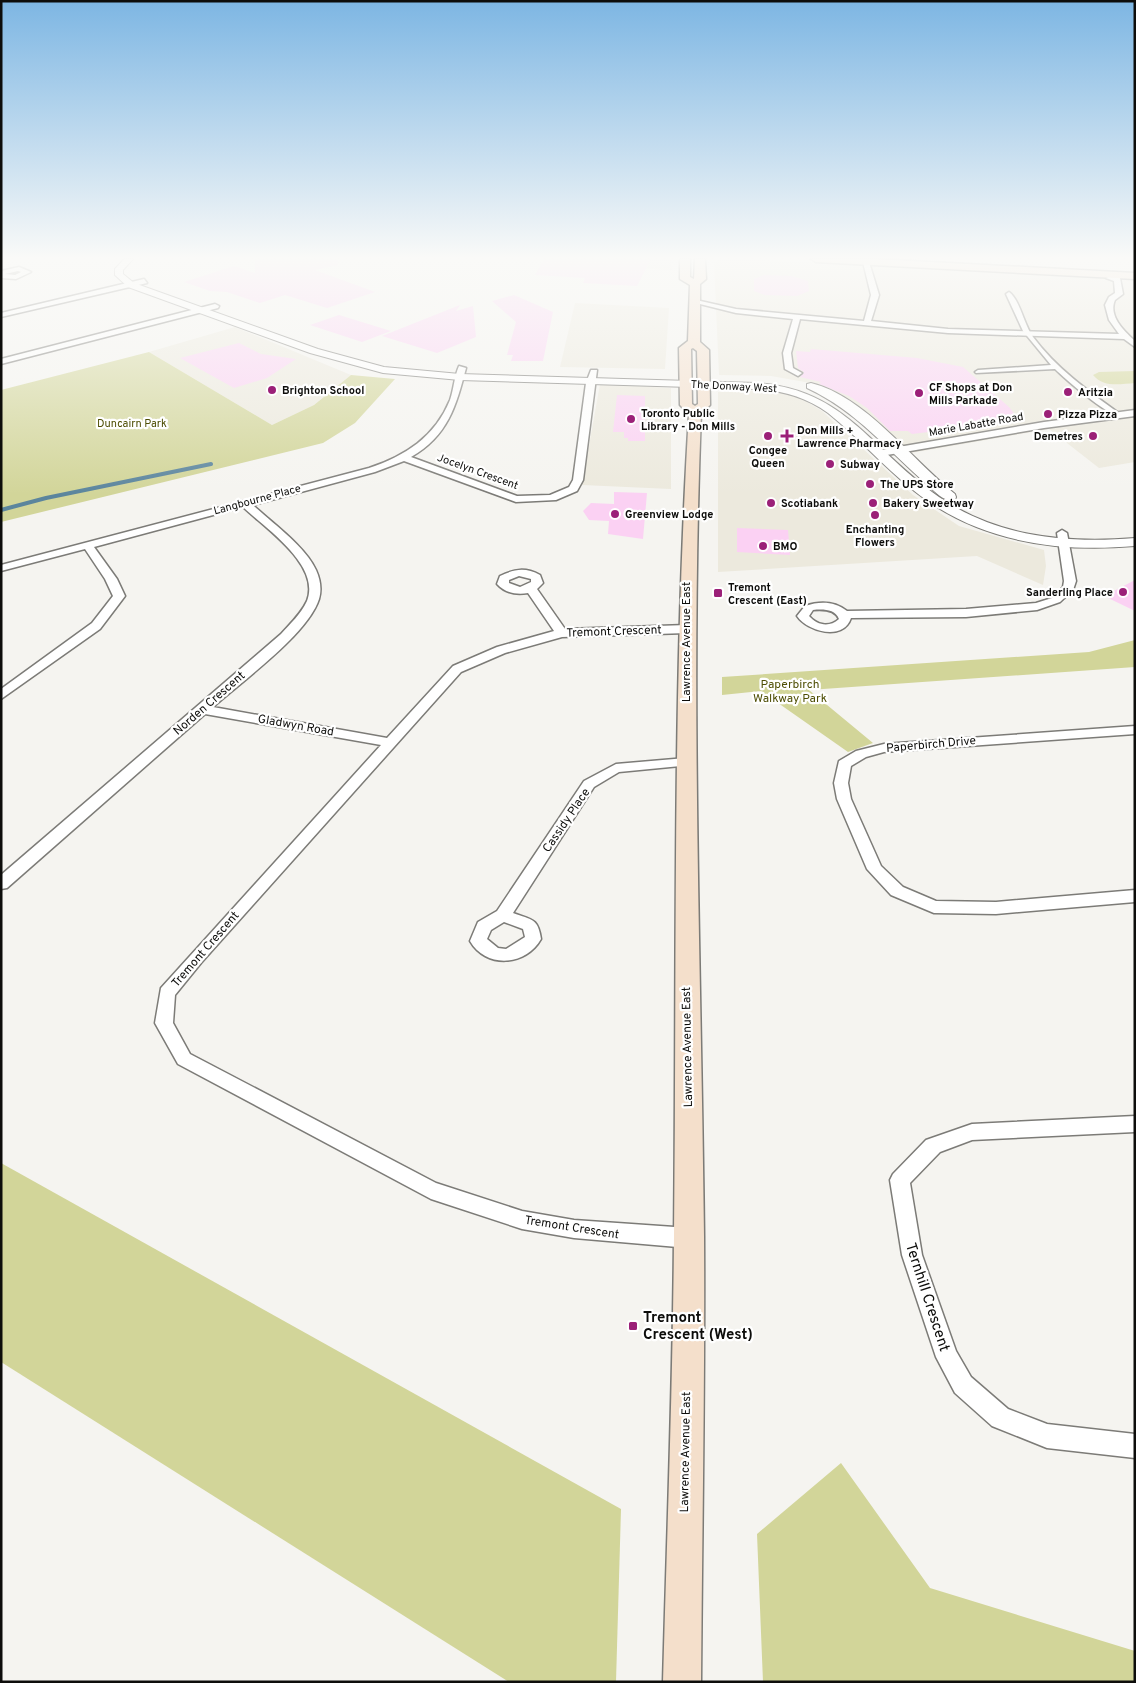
<svg xmlns="http://www.w3.org/2000/svg" width="1136" height="1683" font-family="Overpass,sans-serif">
	<rect width="100%" height="100%" fill="#f5f4f0"/>
	<!-- built -->
	<g fill="#ece9dd">
		<polygon points="606,259 670,259 672,270 619,267"/>
		<polygon points="722,259 863,264 1135,279 1135,462 1099,468 1049,429 911,453 833,393 805,382 771,376 719,375 714,262"/>
		<polygon points="575,303 669,308 665,369 560,367"/>
		<polygon points="235,327 351,375 314,405 272,425 149,352"/>
		<polygon points="600,384 671,388 671,489 582,485"/>
		<polygon points="767,390 797,396 822,411 913,495 959,526 1044,550 1046,566 1043,585 977,556 718,572 718,392"/>
	</g>
	<!-- green -->
	<g fill="#d2d599">
		<polygon points="149,352 272,425 314,405 351,375 395,379 355,423 323,443 1,522 1,390"/>
		<path d="M 1135,371 L 1135,383 C 1120,384 1104,388 1093,375 L 1099,372 Z"/>
		<polygon points="1135,640 1135,667 809,690 873,743 848,752 761,691 722,695 722,677 1089,652"/>
		<polygon points="1,1163 621,1509 616,1682 509,1682 1,1362"/>
		<polygon points="841,1463 930,1588 1135,1651 1135,1682 763,1682 757,1534"/>
	</g>
	<g fill="none" stroke-linecap="round" stroke-linejoin="round">
		<!-- stream -->
		<polyline stroke="#5b859d" stroke-width="4" points="1,510 46,498 211,464"/>
	</g>
	<!-- building -->
	<g fill="#fbd1f3">
		<polygon points="255,259 337,259 338,265 315,270 375,292 327,308 285,295 260,303 227,292 210,291 184,282 234,266 255,273"/>
		<polygon points="544,259 651,259 637,286 583,283 585,278 535,275"/>
		<polygon points="764,275 792,276 808,281 809,291 797,296 765,295 754,291 754,279"/>
		<polygon points="514,295 553,312 543,361 511,361 513,355 507,355 516,322 492,301"/>
		<polygon points="460,305 456,311 473,306 476,337 437,353 382,336"/>
		<polygon points="339,315 391,331 362,342 310,325"/>
		<polygon points="239,343 261,354 296,359 267,378 234,388 180,358"/>
		<polygon points="811,349 917,358 963,367 1009,407 1020,421 912,434 908,431 890,431 867,408 849,396 819,384 821,382 800,377 804,372 798,368 796,351 810,352"/>
		<polygon points="617,395 645,396 645,441 628,441 628,438 624,438 624,432 613,432"/>
		<polygon points="614,492 647,493 643,539 608,534 609,521 589,520 583,511 591,503 614,504"/>
		<polygon points="737,528 788,530 790,555 737,552"/>
		<polygon points="1135,580 1135,611 1104,596"/>
	</g>
	<g fill="none" stroke-linecap="round" stroke-linejoin="round">
		<defs>
			<path id="pedestrian" d="M 1009,292 C 1020,300 1024,325 1033,337 C 1056,368 1088,391 1120,414 L 1120,416 C 1109,417 1065,379 1055,369 L 976,373 L 975,372 L 978,370 L 1051,365 L 1023,331 L 1006,294 Z"/>
			<g id="minor">
				<path d="M 866,260 L 869,262 L 879,295 L 871,321 L 948,329 L 1119,334 L 1109,320 L 1105,305 L 1109,297 L 1115,293 L 1114,281 L 1106,278 L 1110,276 L 1120,278 L 1123,294 L 1115,300 C 1108,316 1124,331 1135,341 L 1135,347 L 1124,339 L 948,333 L 800,319 L 791,353 L 793,368 L 802,373 L 798,376 L 785,369 L 783,353 L 793,319 L 736,313 L 692,302 L 696,300 L 736,309 L 864,321 L 871,295 L 863,262 Z"/>
				<path d="M 19,267 L 31,272 L 16,279 L 1,278 L 1,271 ZM 18,271 L 21,272 L 15,275 L 5,274 Z"/>
				<polygon points="144,279 147,283 1,317 1,313"/>
				<polygon points="215,304 219,306 218,308 1,364 1,359"/>
				<path d="M 459,366 L 466,368 C 456,406 448,436 411,457 L 517,496 L 550,495 L 569,487 L 573,480 L 586,383 L 591,370 L 597,370 L 583,480 L 577,491 L 556,500 L 516,502 L 404,461 L 375,472 L 253,505 C 272,523 305,546 316,570 C 320,579 322,589 319,599 C 308,634 241,682 213,707 L 387,738 L 453,666 L 497,647 L 554,631 L 528,593 C 517,595 505,593 497,584 L 500,576 C 515,569 525,567 540,575 L 543,583 L 537,589 L 565,629 L 687,625 L 693,629 L 687,633 L 562,637 L 505,653 L 461,672 L 201,963 L 175,995 L 173,1023 L 190,1054 L 436,1183 L 522,1211 L 574,1220 L 689,1228 L 696,1231 L 699,1238 L 696,1245 L 689,1248 L 574,1238 L 522,1229 L 431,1199 L 178,1064 L 155,1023 L 161,988 L 381,745 L 205,714 L 7,888 L 1,889 L 1,875 L 281,634 C 290,624 301,614 307,601 C 321,565 266,529 243,507 L 94,547 L 117,579 L 125,596 L 100,629 L 1,699 L 1,689 L 92,623 L 113,596 L 105,579 L 85,549 L 1,571 L 1,565 L 369,468 C 405,456 435,437 450,400 C 454,389 454,377 459,366 ZM 519,576 L 531,579 L 531,582 L 520,587 L 509,583 L 509,580 Z"/>
				<polygon points="1135,410 1135,416 1044,428 881,456 876,453 881,450 1044,422"/>
				<path d="M 1062,530 L 1067,533 L 1076,581 L 1073,590 L 1060,602 L 1037,610 L 966,617 L 851,618 C 843,642 807,631 797,616 L 805,606 C 820,601 834,601 847,611 L 966,609 L 1036,603 L 1052,598 L 1063,587 L 1064,581 L 1057,533 ZM 813,610 C 823,609 835,609 839,619 C 829,628 817,625 809,616 Z"/>
				<polygon points="1135,726 1135,734 884,752 866,757 851,766 848,783 851,799 881,866 903,887 936,901 996,902 1135,890 1135,902 996,914 934,913 891,895 867,869 837,799 834,783 839,761 856,751 884,744"/>
				<path d="M 686,758 L 691,759 L 693,762 L 691,765 L 619,772 L 594,787 L 513,913 C 532,920 538,918 541,939 C 526,966 486,969 470,941 L 478,922 L 497,911 L 584,781 L 616,764 ZM 504,922 L 523,929 L 525,937 L 506,949 L 498,948 L 487,939 L 491,930 Z"/>
				<polygon points="1135,1116 1135,1132 972,1140 940,1152 910,1183 922,1255 956,1351 971,1377 1008,1409 1047,1424 1135,1434 1135,1458 1047,1448 992,1426 955,1393 936,1357 902,1255 890,1180 893,1174 926,1140 972,1124"/>
			</g>
			<g id="tertiary">
				<path d="M 124,259 L 133,259 L 123,270 L 123,274 L 134,283 L 318,349 L 384,367 L 460,374 L 756,383 C 842,388 869,446 932,492 C 991,536 1063,544 1135,538 L 1135,546 C 1055,553 976,541 913,490 C 883,466 858,437 828,413 C 806,397 783,391 756,389 L 460,380 L 383,373 L 310,353 L 128,287 L 115,275 L 115,269 Z"/>
				<path d="M 811,383 C 865,396 912,460 955,494 L 956,497 L 955,500 C 944,502 936,493 929,486 C 888,451 857,411 807,388 L 807,384 Z"/>
			</g>
			<g id="secondary">
				<path d="M 680,259 L 690,259 L 690,277 L 694,279 L 695,259 L 705,259 L 706,279 L 700,284 L 700,342 L 709,350 L 710,405 L 701,414 C 690,688 701,962 704,1236 C 705,1384 702,1533 701,1682 L 663,1682 C 667,1533 673,1384 674,1236 C 677,962 672,688 689,414 L 680,405 L 679,348 L 688,341 L 690,285 L 680,279 ZM 693,348 L 697,351 L 698,404 L 695,406 L 692,404 L 691,349 Z"/>
				<polygon points="811,259 875,259 1135,273 1135,279 816,262"/>
			</g>
		</defs>
		<!-- pedestrian casing -->
		<use href="#pedestrian" stroke="#7c7b77" stroke-width="3"/>
		<!-- minor casing -->
		<use href="#minor" stroke="#7c7b77" stroke-width="3"/>
		<!-- tertiary casing -->
		<use href="#tertiary" stroke="#7c7b77" stroke-width="2"/>
		<!-- secondary casing -->
		<use href="#secondary" stroke="#7c7b77" stroke-width="3"/>
		<!-- pedestrian -->
		<use href="#pedestrian" fill="#fff" fill-rule="evenodd"/>
		<!-- minor -->
		<use href="#minor" fill="#fff" fill-rule="evenodd"/>
		<!-- tertiary -->
		<use href="#tertiary" fill="#fff" fill-rule="evenodd"/>
		<!-- secondary -->
		<use href="#secondary" fill="#f4dfcb" fill-rule="evenodd"/>
	</g>
	<!-- sky -->
	<linearGradient id="sky" x2="0" y2="1"><stop stop-color="#7db6e3"/><stop offset="0.52" stop-color="#fafaf8"/><stop offset="1" stop-color="#fafaf8" stop-opacity="0"/></linearGradient>
	<rect width="1136" height="495" fill="url(#sky)"/>
	<!-- markers -->
	<g fill="#9b2078" stroke="#fff" stroke-width="2">
		<circle cx="272" cy="390" r="5"/>
		<circle cx="1068" cy="392" r="5"/>
		<circle cx="919" cy="393" r="5"/>
		<circle cx="1048" cy="414" r="5"/>
		<circle cx="631" cy="419" r="5"/>
		<circle cx="768" cy="436" r="5"/>
		<path d="M784.5 428.5h5v5h5v5h-5v5h-5v-5h-5v-5h5z"/>
		<circle cx="1093" cy="436" r="5"/>
		<circle cx="830" cy="464" r="5"/>
		<circle cx="870" cy="484" r="5"/>
		<circle cx="771" cy="503" r="5"/>
		<circle cx="873" cy="503" r="5"/>
		<circle cx="615" cy="514" r="5"/>
		<circle cx="875" cy="515" r="5"/>
		<circle cx="763" cy="546" r="5"/>
		<circle cx="1123" cy="592" r="5"/>
		<rect x="713" y="588" width="10" height="10" rx="2.5"/>
		<rect x="628" y="1321" width="10" height="10" rx="2.5"/>
	</g>
	<g text-anchor="middle" stroke-width="4.5" stroke-linejoin="round" paint-order="stroke">
		<!-- far-street labels -->
		<g font-size="11" fill="#0d0d0b" stroke="#fff">
			<text transform="translate(734 386) rotate(3)" y="4">The Donway West</text>
			<text transform="translate(976 424) rotate(-10)" y="4">Marie Labatte Road</text>
			<text transform="translate(478 471) rotate(20)" y="4">Jocelyn Crescent</text>
			<text transform="translate(257 499) rotate(-15)" y="4">Langbourne Place</text>
		</g>
		<!-- far-poi labels -->
		<g font-size="11" font-weight="bold" fill="#0d0d0b" stroke="#fff" text-anchor="start">
			<text x="929" y="391">CF Shops at Don<tspan x="929" dy="13">Mills Parkade</tspan></text>
			<text x="282" y="394">Brighton School</text>
			<text x="1078" y="396">Aritzia</text>
			<text x="641" y="417">Toronto Public<tspan x="641" dy="13">Library - Don Mills</tspan></text>
			<text x="1058" y="418">Pizza Pizza</text>
			<text x="797" y="434">Don Mills +<tspan x="797" dy="13">Lawrence Pharmacy</tspan></text>
			<text x="1083" y="440" text-anchor="end">Demetres</text>
			<text x="768" y="454" text-anchor="middle">Congee<tspan x="768" dy="13">Queen</tspan></text>
			<text x="840" y="468">Subway</text>
			<text x="880" y="488">The UPS Store</text>
			<text x="781" y="507">Scotiabank</text>
			<text x="883" y="507">Bakery Sweetway</text>
			<text x="625" y="518">Greenview Lodge</text>
			<text x="875" y="533" text-anchor="middle">Enchanting<tspan x="875" dy="13">Flowers</tspan></text>
			<text x="773" y="550">BMO</text>
			<text x="728" y="591">Tremont<tspan x="728" dy="13">Crescent (East)</tspan></text>
			<text x="1113" y="596" text-anchor="end">Sanderling Place</text>
		</g>
		<!-- far-park labels -->
		<g font-size="11" fill="#4e4e04" stroke="#fff">
			<text x="132" y="427">Duncairn Park</text>
		</g>
		<!-- street labels -->
		<g font-size="12" fill="#0d0d0b" stroke="#fff">
			<text transform="translate(614 631) rotate(-2)" y="4">Tremont Crescent</text>
			<text transform="translate(686 642) rotate(-90)" y="4">Lawrence Avenue East</text>
			<text transform="translate(209 703) rotate(-41)" y="4">Norden Crescent</text>
			<text transform="translate(296 725) rotate(10)" y="4">Gladwyn Road</text>
			<text transform="translate(931 744) rotate(-5)" y="4">Paperbirch Drive</text>
			<text transform="translate(566 820) rotate(-56)" y="4">Cassidy Place</text>
			<text transform="translate(205 949) rotate(-49)" y="4">Tremont Crescent</text>
			<text transform="translate(687 1047) rotate(-91)" y="4">Lawrence Avenue East</text>
			<text transform="translate(572 1227) rotate(9)" y="4">Tremont Crescent</text>
			<text transform="translate(685 1452) rotate(-89)" y="4">Lawrence Avenue East</text>
		</g>
		<!-- park labels -->
		<g font-size="12" fill="#4e4e04" stroke="#fff">
			<text x="790" y="688">Paperbirch<tspan x="790" dy="14">Walkway Park</tspan></text>
		</g>
		<!-- near-street labels -->
		<g font-size="15" fill="#0d0d0b" stroke="#fff">
			<text transform="translate(928 1297) rotate(72)" y="5">Ternhill Crescent</text>
		</g>
		<!-- near-poi labels -->
		<g font-size="15" font-weight="bold" fill="#0d0d0b" stroke="#fff" text-anchor="start">
			<text x="643" y="1322">Tremont<tspan x="643" dy="17">Crescent (West)</tspan></text>
		</g>
	</g>
	<!-- border -->
	<rect width="1136" height="1683" fill="none" stroke="#0d0d0b" stroke-width="5"/>
</svg>
